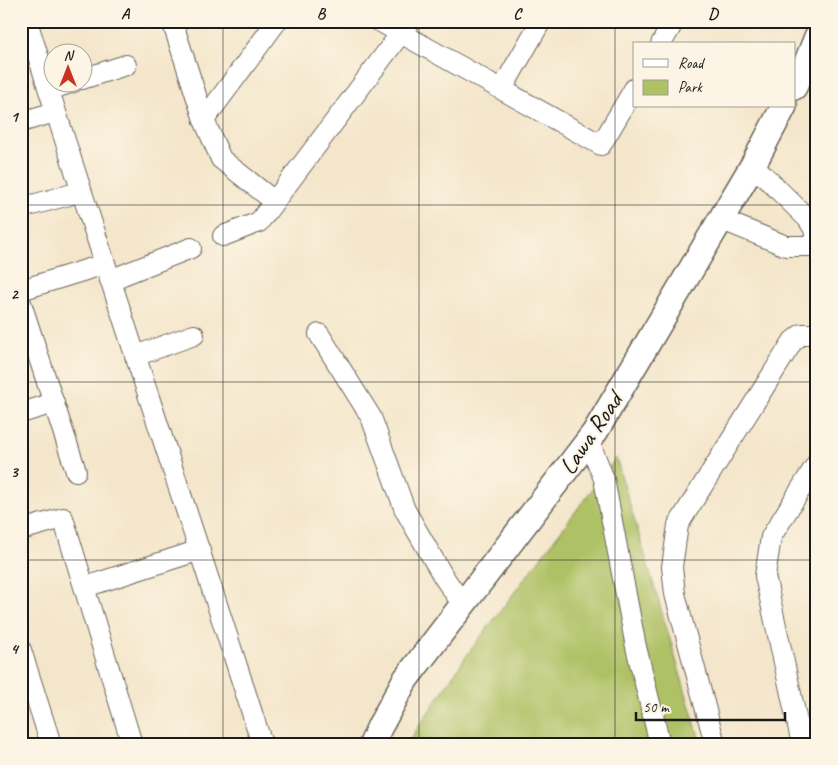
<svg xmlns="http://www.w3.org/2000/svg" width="838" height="765" font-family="Caveat,sans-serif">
	<rect width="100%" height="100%" fill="#fcf5e5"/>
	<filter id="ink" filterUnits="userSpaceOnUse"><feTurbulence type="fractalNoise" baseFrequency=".02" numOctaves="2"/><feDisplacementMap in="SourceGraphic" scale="10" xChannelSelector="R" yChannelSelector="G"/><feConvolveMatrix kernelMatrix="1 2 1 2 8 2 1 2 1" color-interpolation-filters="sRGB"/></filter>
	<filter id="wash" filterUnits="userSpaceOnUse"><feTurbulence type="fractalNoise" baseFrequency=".0096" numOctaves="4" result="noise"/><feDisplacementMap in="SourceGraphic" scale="20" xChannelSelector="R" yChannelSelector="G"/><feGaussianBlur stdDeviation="1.12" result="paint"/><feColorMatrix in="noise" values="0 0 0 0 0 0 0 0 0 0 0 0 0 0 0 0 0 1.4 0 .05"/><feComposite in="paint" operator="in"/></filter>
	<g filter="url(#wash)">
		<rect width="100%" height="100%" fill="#f4e6cb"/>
		<!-- green -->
		<polygon fill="#afc165" stroke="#666e40" points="616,458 701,744 407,744 467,655"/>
	</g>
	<g filter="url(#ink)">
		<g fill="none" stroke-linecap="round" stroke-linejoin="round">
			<defs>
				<g id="minor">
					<path d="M 27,21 C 103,263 185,502 262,744"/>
					<polyline points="172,21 204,120 221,159 274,201"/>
					<polyline points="379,21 601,145 634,89"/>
					<polyline points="661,44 674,21"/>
					<polyline points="82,79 126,65"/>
					<polyline points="502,89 541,21"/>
					<polyline points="49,90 73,82"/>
					<polyline points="204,120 277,21"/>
					<polyline points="21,122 55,112"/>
					<polyline points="753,165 808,219 817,234"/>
					<polyline points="21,208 80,192"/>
					<polyline points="720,219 786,246 817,246"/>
					<polyline points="223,236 259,222 410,21"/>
					<polyline points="110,280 191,248"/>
					<polyline points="21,290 105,264"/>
					<polyline points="21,303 76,471"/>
					<polyline points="319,334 371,417 405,510 443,576 463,605"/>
					<polyline points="135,356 194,335"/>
					<polyline points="21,413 54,403"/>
					<polyline points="589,441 604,479 636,647 660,744"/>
					<polyline points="21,530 63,518 132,744"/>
					<polyline points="85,587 200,550"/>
					<polyline points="21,650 51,744"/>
					<polyline points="715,744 675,594 672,567 678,525 793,341 802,334 814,334 817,337"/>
					<polyline points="802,744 765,576 771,537 817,463"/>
				</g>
				<g id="major">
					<polyline points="794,87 807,62 817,37"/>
					<polyline points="372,744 379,728 405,680 595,432 753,165 784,106"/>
				</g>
			</defs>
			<!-- minor casing -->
			<use href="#minor" stroke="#686359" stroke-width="22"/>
			<!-- major casing -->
			<use href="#major" stroke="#686359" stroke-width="28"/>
			<!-- minor -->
			<use href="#minor" stroke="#fff" stroke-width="20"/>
			<!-- major -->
			<use href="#major" stroke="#fff" stroke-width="25"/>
		</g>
	</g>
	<!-- grid -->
	<path fill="none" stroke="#1c1c1c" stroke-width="1" stroke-opacity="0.55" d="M 223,21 L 223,744M 419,21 L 419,744M 615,21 L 615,744M 21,205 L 817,205M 21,382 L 817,382M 21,560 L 817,560"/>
	<g text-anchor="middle" stroke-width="4" stroke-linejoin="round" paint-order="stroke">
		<!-- street labels -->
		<g font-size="25" fill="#1c1c1c" stroke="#fcf5e5">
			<text transform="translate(590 433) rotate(-56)" y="9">Lawa Road</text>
		</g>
	</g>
	<!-- margin -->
	<rect width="838" height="765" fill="none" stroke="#fcf5e5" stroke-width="55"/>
	<!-- legend -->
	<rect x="633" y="42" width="162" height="65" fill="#fcf5e5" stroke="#a29e95"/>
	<rect x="643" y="59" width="25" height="8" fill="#ffffff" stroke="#a29e95"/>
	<text x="678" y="68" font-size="15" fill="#1c1c1c">Road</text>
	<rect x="643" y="80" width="25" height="15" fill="#afc165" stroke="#a29e95"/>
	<text x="678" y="92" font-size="15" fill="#1c1c1c">Park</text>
	<!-- north arrow -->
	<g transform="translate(68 68)"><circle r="24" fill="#fcf5e5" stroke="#a29e95"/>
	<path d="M0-4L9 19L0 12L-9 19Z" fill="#c8321e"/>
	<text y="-8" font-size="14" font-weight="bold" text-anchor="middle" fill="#1c1c1c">N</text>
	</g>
	<!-- scale -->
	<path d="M636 712v8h149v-8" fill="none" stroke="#1c1c1c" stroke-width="2.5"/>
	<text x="643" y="712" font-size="15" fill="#1c1c1c" stroke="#fcf5e5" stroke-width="4" paint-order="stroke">50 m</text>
	<rect x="28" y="28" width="782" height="710" fill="none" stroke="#1c1c1c" stroke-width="2"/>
	<g font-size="16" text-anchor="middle" font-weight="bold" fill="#1c1c1c">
		<text x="125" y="19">A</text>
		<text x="321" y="19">B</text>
		<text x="517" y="19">C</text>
		<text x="713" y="19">D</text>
		<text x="14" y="122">1</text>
		<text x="14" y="299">2</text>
		<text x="14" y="477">3</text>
		<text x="14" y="654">4</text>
	</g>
</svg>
